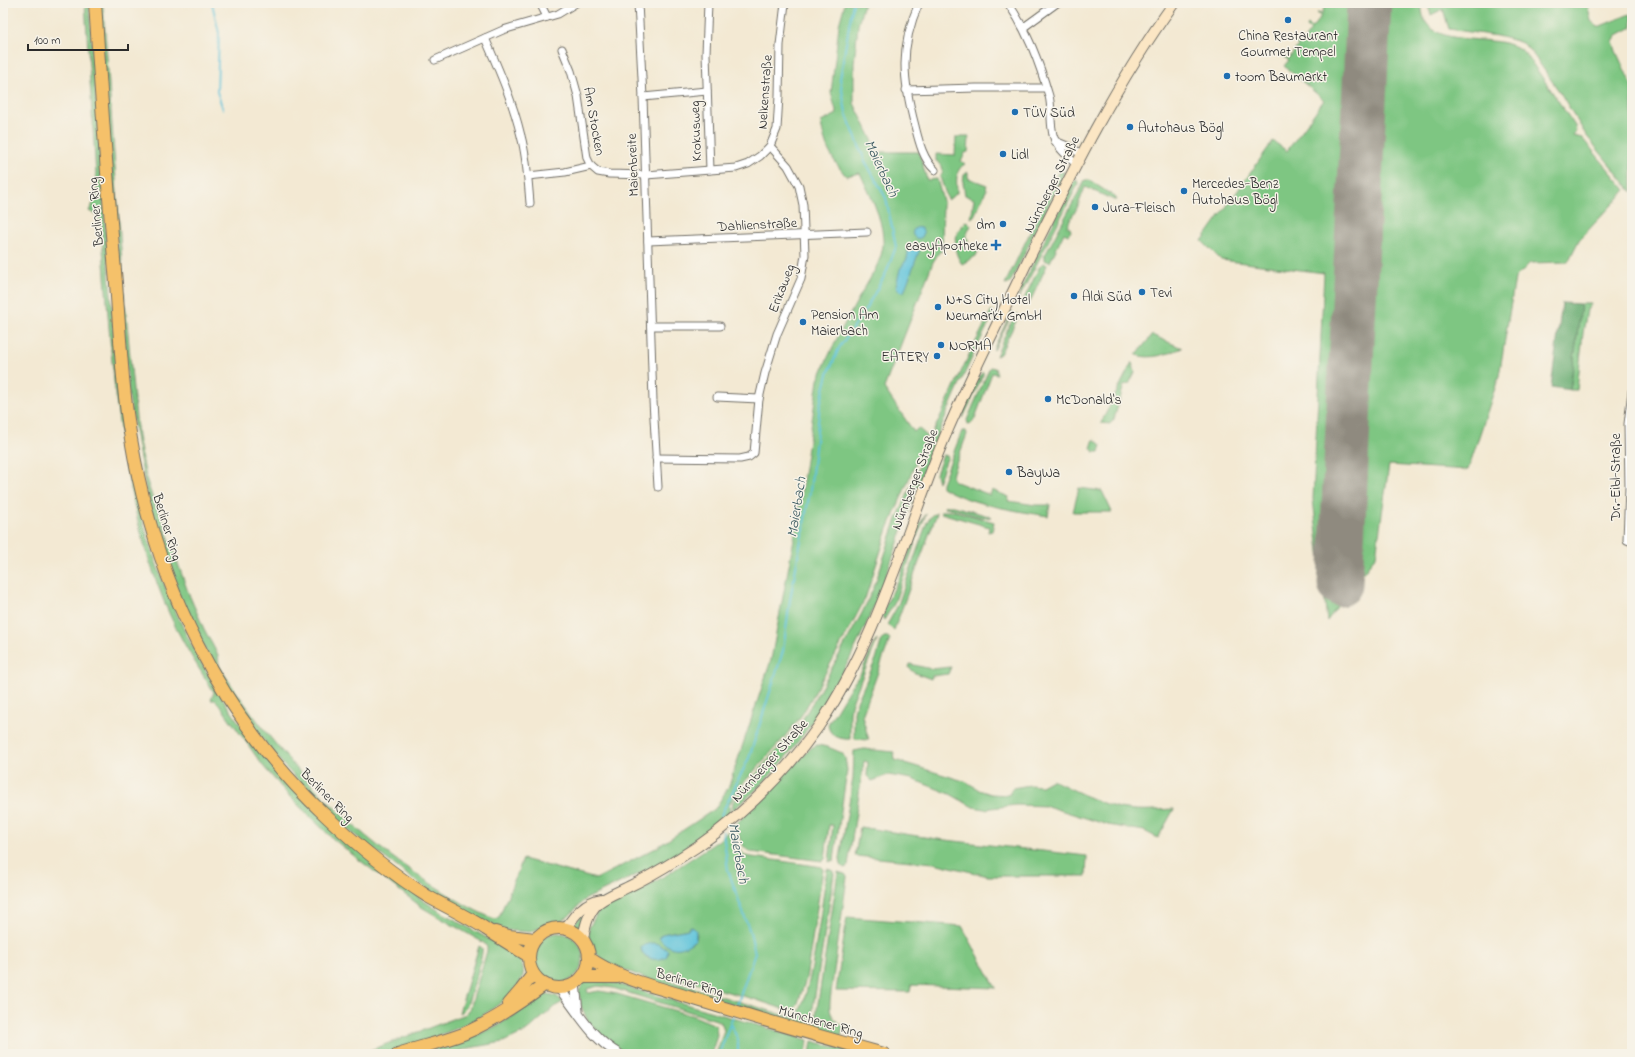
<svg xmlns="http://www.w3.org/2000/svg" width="1635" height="1057" font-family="'Indie Flower',sans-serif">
	<rect width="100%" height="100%" fill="#f7f3e8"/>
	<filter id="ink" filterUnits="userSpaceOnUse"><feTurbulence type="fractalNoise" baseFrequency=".025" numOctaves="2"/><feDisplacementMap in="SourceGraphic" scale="8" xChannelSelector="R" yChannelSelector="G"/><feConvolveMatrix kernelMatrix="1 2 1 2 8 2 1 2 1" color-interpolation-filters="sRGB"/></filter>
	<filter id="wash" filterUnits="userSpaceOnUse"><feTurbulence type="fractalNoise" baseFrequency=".012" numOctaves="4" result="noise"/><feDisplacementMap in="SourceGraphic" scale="16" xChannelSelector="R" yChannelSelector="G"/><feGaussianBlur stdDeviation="0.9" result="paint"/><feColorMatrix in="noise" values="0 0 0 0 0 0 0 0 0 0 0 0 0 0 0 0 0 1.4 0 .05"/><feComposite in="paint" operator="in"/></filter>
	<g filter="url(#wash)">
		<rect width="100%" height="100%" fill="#f3e9d3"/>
		<!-- green -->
		<g fill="#7ec682" stroke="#547856" fill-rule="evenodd">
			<path d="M 85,3 L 89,3 C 96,97 102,190 110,284 C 115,342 118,401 128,458 C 148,566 193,667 262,753 C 275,770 297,786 313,801 C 349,833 385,866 421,899 L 436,909 L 515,954 C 531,971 522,983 507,997 C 480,1022 447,1033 413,1044 C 403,1047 394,1052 384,1054 C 376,1055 367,1054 360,1054 L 466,1014 L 470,1009 L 487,951 L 487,947 L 484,943 L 423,908 L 358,859 L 331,837 L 292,799 L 263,766 L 219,704 L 215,700 L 211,700 L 214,692 C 193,660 173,627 160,591 C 115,474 111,347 101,223 L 98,216 L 89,211 L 95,200 L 97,190 Z"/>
			<path d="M 98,3 L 103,3 L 124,290 L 133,390 L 138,436 L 146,478 L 154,503 L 163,521 L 188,592 L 204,629 L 218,655 L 219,665 C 228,682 242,699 253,715 C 306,786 370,848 446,893 C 462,903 478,913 495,919 L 499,917 L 523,859 L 596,879 L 656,848 L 715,809 L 729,786 L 771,660 L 796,528 L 818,380 C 829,353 842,328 856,303 C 865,285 885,260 883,239 C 882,216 869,193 860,173 L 846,176 C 831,158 824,146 821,122 L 837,114 L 831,93 L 839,25 L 845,3 L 864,3 L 858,25 L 854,63 L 854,103 L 878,152 L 919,152 L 927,180 L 937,179 L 943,201 L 942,251 L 940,251 L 933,262 L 884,388 L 914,432 L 918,428 L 927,436 L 888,529 L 865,599 L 852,624 L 814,694 L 801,716 L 783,739 L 739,788 L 729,805 L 730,813 L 708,830 L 708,833 L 678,854 L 659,864 L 584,900 L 569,916 L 561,921 L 551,923 L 530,932 L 504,930 L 471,915 L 443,899 L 413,879 L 347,829 L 285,767 L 246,718 L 220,678 L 182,604 L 149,508 L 129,397 Z"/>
			<path d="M 1326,3 L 1363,3 L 1335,597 L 1346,581 L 1374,3 L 1421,3 C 1422,9 1422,15 1425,21 C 1441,48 1496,33 1520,49 C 1527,54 1532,63 1537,70 C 1550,88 1562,107 1575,126 L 1576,130 L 1573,136 L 1582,138 L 1626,190 L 1579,240 L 1568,262 L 1530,263 L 1515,278 L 1499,376 L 1468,470 L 1389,465 L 1376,556 L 1349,590 L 1327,621 L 1313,499 L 1324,273 L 1221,260 L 1202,241 L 1273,141 L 1287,151 L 1324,100 L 1284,66 L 1289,60 L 1284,57 L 1285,55 L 1289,58 L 1298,46 L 1295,43 L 1296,41 L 1301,44 L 1311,30 L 1307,27 L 1308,25 L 1312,28 L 1321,16 L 1317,13 L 1322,14 Z"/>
			<polygon points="1427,3 1587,3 1591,21 1598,27 1630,14 1632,18 1632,27 1617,35 1613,41 1616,51 1632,86 1632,192 1586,135 1561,94 1535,57 1524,44 1517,41 1497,36 1449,29 1443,9 1431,15"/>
			<path d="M 956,137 L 969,137 L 968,152 L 965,153 L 961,161 L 965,164 C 954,170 957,183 957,193 L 948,200 L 940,177 C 945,171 943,164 936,161 L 936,154 L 955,155 Z"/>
			<polygon points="1060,171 1064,172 1063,176 1011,281 1009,283 1005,284"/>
			<polygon points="968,172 968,178 987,185 986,188 987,189 974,216 971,218 974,199 965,195 963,183 964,175"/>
			<polygon points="1077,180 1078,184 1019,298 1020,291 1031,268 1072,184 1074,181"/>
			<polygon points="1085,180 1089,180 1115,197 1117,200 1114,200 1085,187 1077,208 1067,226 1070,228 1071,231 1068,235 1064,233 1050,262 1044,260 1044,257"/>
			<path d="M 966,221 L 971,225 L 965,238 L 969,239 L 967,244 L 978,251 L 976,256 L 962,264 C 951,249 954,233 966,221 Z"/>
			<polygon points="1043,263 1047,265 1030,302 1026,300 1024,304 1022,303 1040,266"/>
			<polygon points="1581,304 1591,304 1587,310 1583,333 1577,390 1570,390"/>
			<polygon points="1012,311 1012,314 994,350 994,348"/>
			<path d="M 991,312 L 993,312 L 992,317 C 963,374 937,433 915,494 C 906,517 899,541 890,565 C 862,643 824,717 768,778 C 757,790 744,800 732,811 L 733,802 L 738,795 L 801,722 L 821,688 L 862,613 L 874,587 L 895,524 L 930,439 L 969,355 Z"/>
			<polygon points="1017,314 1017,319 1000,354 996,356 1009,326"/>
			<path d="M 1152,335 L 1182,348 C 1168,354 1151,360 1136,355 Z"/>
			<polygon points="1132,362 1135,372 1129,384 1124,385 1114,419 1110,424 1101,423"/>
			<polygon points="990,367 995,368 997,374 992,373 975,418 972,423 968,424 967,420"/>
			<path d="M 983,372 L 983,375 L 963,418 C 962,409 976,377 983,372 Z"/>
			<path d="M 962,431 L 966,431 L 967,434 L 953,472 L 952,477 L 954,481 L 990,495 L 992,490 L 1009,497 L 1008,501 L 1036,505 L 1050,505 L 1048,516 C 1017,511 968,504 942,487 L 942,483 Z"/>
			<polygon points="1094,439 1101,445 1099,452 1094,452 1091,448"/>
			<polygon points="943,455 948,456 938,482 936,474"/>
			<polygon points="1079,488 1102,491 1112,512 1073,512"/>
			<path d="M 945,506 L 954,506 L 992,517 C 978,520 959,507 944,508 Z"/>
			<polygon points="941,511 955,511 994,522 992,531 988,532 989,527 941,513"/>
			<polygon points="937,513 894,630 887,625 898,605 927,522 932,515"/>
			<polygon points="926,514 917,537 894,604 884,620 882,615 883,610 898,581 918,527"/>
			<polygon points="884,637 888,637 890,639 862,716 869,740 855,739 854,738 854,711 856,704 876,659 882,639"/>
			<path d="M 877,640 L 851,705 L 850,714 L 850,739 C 840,740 828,735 828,724 L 848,691 L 861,673 L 873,645 Z"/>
			<polygon points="910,664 931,669 951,667 948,674 932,676 931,679 915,673 909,668"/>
			<path d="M 817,745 L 828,747 L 842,753 L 845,758 L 847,770 L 834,860 L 829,862 L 833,825 L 829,825 L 825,859 L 823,861 L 751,852 C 740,847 739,835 736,824 L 811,748 Z"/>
			<path d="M 864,749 L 894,752 L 895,760 L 967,782 L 979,790 L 991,794 L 1009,795 L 1012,788 L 1030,785 L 1041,786 L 1052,780 C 1073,789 1093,801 1115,807 C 1134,812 1154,810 1174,809 L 1158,838 L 1144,831 L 1108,825 L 1047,806 L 1016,805 L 984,809 L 973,807 L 950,794 L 912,779 L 888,775 L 872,781 L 867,776 L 868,762 L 864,761 L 848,865 L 847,867 L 844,868 L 841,865 L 840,858 L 853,778 L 854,751 Z"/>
			<polygon points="860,827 937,839 1087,856 1086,876 988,876 934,863 855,856"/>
			<path d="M 732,828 L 737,846 L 745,856 L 816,866 L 822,867 L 823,869 L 806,979 L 798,1003 L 794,1010 L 789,1011 L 757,1000 L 677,978 L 673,970 L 669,970 L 672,977 L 668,976 L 667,980 L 787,1016 L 796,1016 C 811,1002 823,894 827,869 L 832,870 L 834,874 L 810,1027 L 712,999 L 645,978 L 605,962 L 594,951 L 589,937 L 589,928 L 599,909 L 641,890 L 668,874 L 718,841 ZM 689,929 L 697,934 L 696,939 L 692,943 L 662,934 ZM 641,949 L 664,958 C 655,960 644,960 641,949 Z"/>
			<path d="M 838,872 L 845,874 L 847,877 L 831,993 C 829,1010 828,1015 843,1026 L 841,1037 L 814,1029 Z"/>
			<polygon points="589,908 580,930 573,925"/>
			<polygon points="847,917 962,926 996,988 911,985 910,992 836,991"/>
			<circle cx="558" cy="958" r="25"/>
			<path d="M 479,946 L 482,948 C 484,955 470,999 466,1007 C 465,1010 462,1012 459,1013 Z"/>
			<polygon points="588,980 604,981 617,984 808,1040 806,1054 716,1054 724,1030 722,1024 716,1020 613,988 598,986 587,989 588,993 599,991 617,994 694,1016 711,1023 716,1026 717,1036 711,1054 631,1054 619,1049 604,1039 588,1021 584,1013 581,1006 579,991 583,984"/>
			<path d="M 543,994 C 551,994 557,995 563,1002 L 554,1007 L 527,1031 L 503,1042 L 469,1048 L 451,1054 L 418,1054 C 451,1044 480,1037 510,1018 C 522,1011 531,1000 543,994 Z"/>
			<polygon points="812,1041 857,1053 856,1054 810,1054"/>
		</g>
		<!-- forest -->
		<polygon fill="#66ab70" stroke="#486b4e" points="1562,303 1581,304 1570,390 1551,387"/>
		<!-- water -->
		<g fill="#5dc3da" stroke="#447782">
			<circle cx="918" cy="233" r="5.5"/>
			<polygon points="909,245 921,246 904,292 899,291 896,286 900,269 907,259"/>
			<path d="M 689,926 L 696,930 L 696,939 C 684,950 672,953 660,939 L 659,937 L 662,934 L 689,929 Z"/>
			<path d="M 652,943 L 658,944 L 668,950 L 667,956 C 658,962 648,960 642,952 L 641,946 Z"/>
		</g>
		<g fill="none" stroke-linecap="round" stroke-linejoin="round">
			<!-- stream -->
			<g stroke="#5dc3da" stroke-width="2">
				<polyline points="212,3 219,33 217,92 223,109"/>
				<polyline points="722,824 721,815 749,758 783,651 790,600 810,491 820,405 828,374 839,348 864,312 886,273 896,247 886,198 865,161 846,113 840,79 853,3"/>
				<polyline points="723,832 728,870 750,932 755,953 736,1008"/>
				<polyline points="730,1024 738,1039 738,1054"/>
				<polyline points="719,1054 733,1016"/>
			</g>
			<!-- runway -->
			<polyline stroke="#8f8a7f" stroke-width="45" points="1340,584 1369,3"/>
		</g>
	</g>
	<g filter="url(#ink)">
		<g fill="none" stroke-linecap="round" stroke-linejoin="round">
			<defs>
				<g id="minor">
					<polyline points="540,3 547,17"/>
					<polyline points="638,3 643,97 653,401 658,487"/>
					<polyline points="708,3 706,54 710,170"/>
					<path d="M 919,3 C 899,48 903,80 915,126 C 919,142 923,159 935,170"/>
					<path d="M 1008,3 C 1028,32 1039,62 1049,96 C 1052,107 1050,118 1052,129 C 1053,144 1065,154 1076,164"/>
					<polyline points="1024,27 1057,3"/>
					<path d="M 485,38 C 499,70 513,102 521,136 C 527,158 528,180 530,203"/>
					<polyline points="562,49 571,71 578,96 587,158 591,166 598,172 609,174 646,175 736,168 748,164 760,156 770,146 777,129 779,96 780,45 785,3"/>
					<polyline points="435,60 503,30 558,14 576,3"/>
					<polyline points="906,90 976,88 1046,88"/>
					<polyline points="643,97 707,91"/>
					<polyline points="1055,141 1072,148 1081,154"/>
					<polyline points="528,176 565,172 591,166"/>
					<polyline points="648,241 867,232"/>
					<polyline points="651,326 720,326"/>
					<polyline points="1632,391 1628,424 1629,488 1627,540 1632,542"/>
					<polyline points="717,397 759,399"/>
					<polyline points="656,458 740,459 749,457 754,453 759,399 765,373 777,334 801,279 805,255 803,205 799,186 788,166 770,146"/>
				</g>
				<g id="tertiary">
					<polyline points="575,984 578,1011"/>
					<path d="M 559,988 C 578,1012 592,1039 619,1054"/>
				</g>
				<g id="secondary">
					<path d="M 566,928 C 575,914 585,902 602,899"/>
					<path d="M 583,939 C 585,926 588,913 598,903 C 607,896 618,892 628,887 C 645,879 662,869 678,859 C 731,827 782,778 818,727 C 875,644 902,544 939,451 C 965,386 998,324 1028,260 C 1072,172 1116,83 1174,3"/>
				</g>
				<g id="primary">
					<path d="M 95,3 C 101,96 108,190 116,283 C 120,335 122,388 131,439 C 155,582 219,716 326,816 C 357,845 391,873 427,896 C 446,907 467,916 486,929 C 500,938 514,947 529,956"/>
					<circle cx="559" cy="958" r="30"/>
					<polyline points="495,932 509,936 535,939"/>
					<path d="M 589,958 C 619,979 653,986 688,997 C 753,1017 818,1036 884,1054"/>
					<polyline points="583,977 618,977"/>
					<polyline points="509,1004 521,990 533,974"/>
					<path d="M 398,1054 C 419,1047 442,1042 463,1034 C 489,1023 521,1002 544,985"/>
				</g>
			</defs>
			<!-- minor casing -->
			<use href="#minor" stroke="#716e66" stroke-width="9"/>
			<!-- tertiary casing -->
			<use href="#tertiary" stroke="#716e66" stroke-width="11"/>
			<!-- secondary casing -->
			<use href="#secondary" stroke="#716e66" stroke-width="12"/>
			<!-- primary casing -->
			<use href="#primary" stroke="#716e66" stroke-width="14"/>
			<!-- minor -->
			<use href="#minor" stroke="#fff" stroke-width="7"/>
			<!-- tertiary -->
			<use href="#tertiary" stroke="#fff" stroke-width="9"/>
			<!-- secondary -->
			<use href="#secondary" stroke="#fbe6c4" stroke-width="10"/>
			<!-- primary -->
			<use href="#primary" stroke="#f5c16b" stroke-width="12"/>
		</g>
	</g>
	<!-- markers -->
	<g fill="#1f6fb2" stroke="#f7f3e8" stroke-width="1.5">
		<circle cx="1288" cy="20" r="4"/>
		<circle cx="1227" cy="76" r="4"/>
		<circle cx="1015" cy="112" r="4"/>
		<circle cx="1130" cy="127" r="4"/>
		<circle cx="1003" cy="154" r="4"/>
		<circle cx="1184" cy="191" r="4"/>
		<circle cx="1095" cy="207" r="4"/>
		<circle cx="1003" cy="224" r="4"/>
		<path d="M994 239h4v4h4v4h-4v4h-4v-4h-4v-4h4z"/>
		<circle cx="1142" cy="292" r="4"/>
		<circle cx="1074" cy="296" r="4"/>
		<circle cx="938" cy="307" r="4"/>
		<circle cx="803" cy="322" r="4"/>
		<circle cx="941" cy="345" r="4"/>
		<circle cx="937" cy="356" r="4"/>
		<circle cx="1048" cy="399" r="4"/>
		<circle cx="1009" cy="472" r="4"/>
	</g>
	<g text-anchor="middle" stroke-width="3" stroke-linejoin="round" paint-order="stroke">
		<!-- poi labels -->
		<g font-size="14" fill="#2b2b2b" stroke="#f7f3e8" text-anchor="start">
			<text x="1288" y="40" text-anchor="middle">China Restaurant<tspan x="1288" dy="16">Gourmet Tempel</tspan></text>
			<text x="1235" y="81">toom Baumarkt</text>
			<text x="1023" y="117">TÜV Süd</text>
			<text x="1138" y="132">Autohaus Bögl</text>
			<text x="1011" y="159">Lidl</text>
			<text x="1192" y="188">Mercedes-Benz<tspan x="1192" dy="16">Autohaus Bögl</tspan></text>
			<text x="1103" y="212">Jura-Fleisch</text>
			<text x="995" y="229" text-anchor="end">dm</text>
			<text x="988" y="250" text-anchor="end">easyApotheke</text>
			<text x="1150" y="297">Tevi</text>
			<text x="1082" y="301">Aldi Süd</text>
			<text x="946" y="304">N+S City Hotel<tspan x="946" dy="16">Neumarkt GmbH</tspan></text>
			<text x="811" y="319">Pension Am<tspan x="811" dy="16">Maierbach</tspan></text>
			<text x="949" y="350">NORMA</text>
			<text x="929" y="361" text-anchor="end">EATERY</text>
			<text x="1056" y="404">McDonald's</text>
			<text x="1017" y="477">BayWa</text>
		</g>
		<!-- street labels -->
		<g font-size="14" fill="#2b2b2b" stroke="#f7f3e8">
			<text transform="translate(764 92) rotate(-86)" y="5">Nelkenstraße</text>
			<text transform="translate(595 121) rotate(80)" y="5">Am Stocken</text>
			<text transform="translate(695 131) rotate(-92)" y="5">Krokusweg</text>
			<text transform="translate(632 165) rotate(-92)" y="5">Maienbreite</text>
			<text transform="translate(1051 184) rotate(-63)" y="5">Nürnberger Straße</text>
			<text transform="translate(95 212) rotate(-95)" y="5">Berliner Ring</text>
			<text transform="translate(757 224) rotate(-3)" y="5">Dahlienstraße</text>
			<text transform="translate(781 288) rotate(-69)" y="5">Erikaweg</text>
			<text transform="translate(1615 477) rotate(-90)" y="5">Dr.-Eibl-Straße</text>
			<text transform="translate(914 479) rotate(-69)" y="5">Nürnberger Straße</text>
			<text transform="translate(168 527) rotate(73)" y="5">Berliner Ring</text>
			<text transform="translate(769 760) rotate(-48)" y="5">Nürnberger Straße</text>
			<text transform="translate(328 795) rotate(45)" y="5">Berliner Ring</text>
			<text transform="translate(690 982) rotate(17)" y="5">Berliner Ring</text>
			<text transform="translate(821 1021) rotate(16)" y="5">Münchener Ring</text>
		</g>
		<!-- water labels -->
		<g font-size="15" font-style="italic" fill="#3a5960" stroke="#f7f3e8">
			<text transform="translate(882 168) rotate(65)" y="5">Maierbach</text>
			<text transform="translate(796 507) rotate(-81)" y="5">Maierbach</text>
			<text transform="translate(739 853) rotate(80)" y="5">Maierbach</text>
		</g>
	</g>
	<!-- margin -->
	<rect width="1635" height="1057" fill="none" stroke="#f7f3e8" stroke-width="16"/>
	<!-- scale -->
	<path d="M28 44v6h100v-6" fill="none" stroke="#2b2b2b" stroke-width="2"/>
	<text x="34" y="44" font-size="12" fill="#2b2b2b" stroke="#f7f3e8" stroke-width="3" paint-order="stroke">100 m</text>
</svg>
